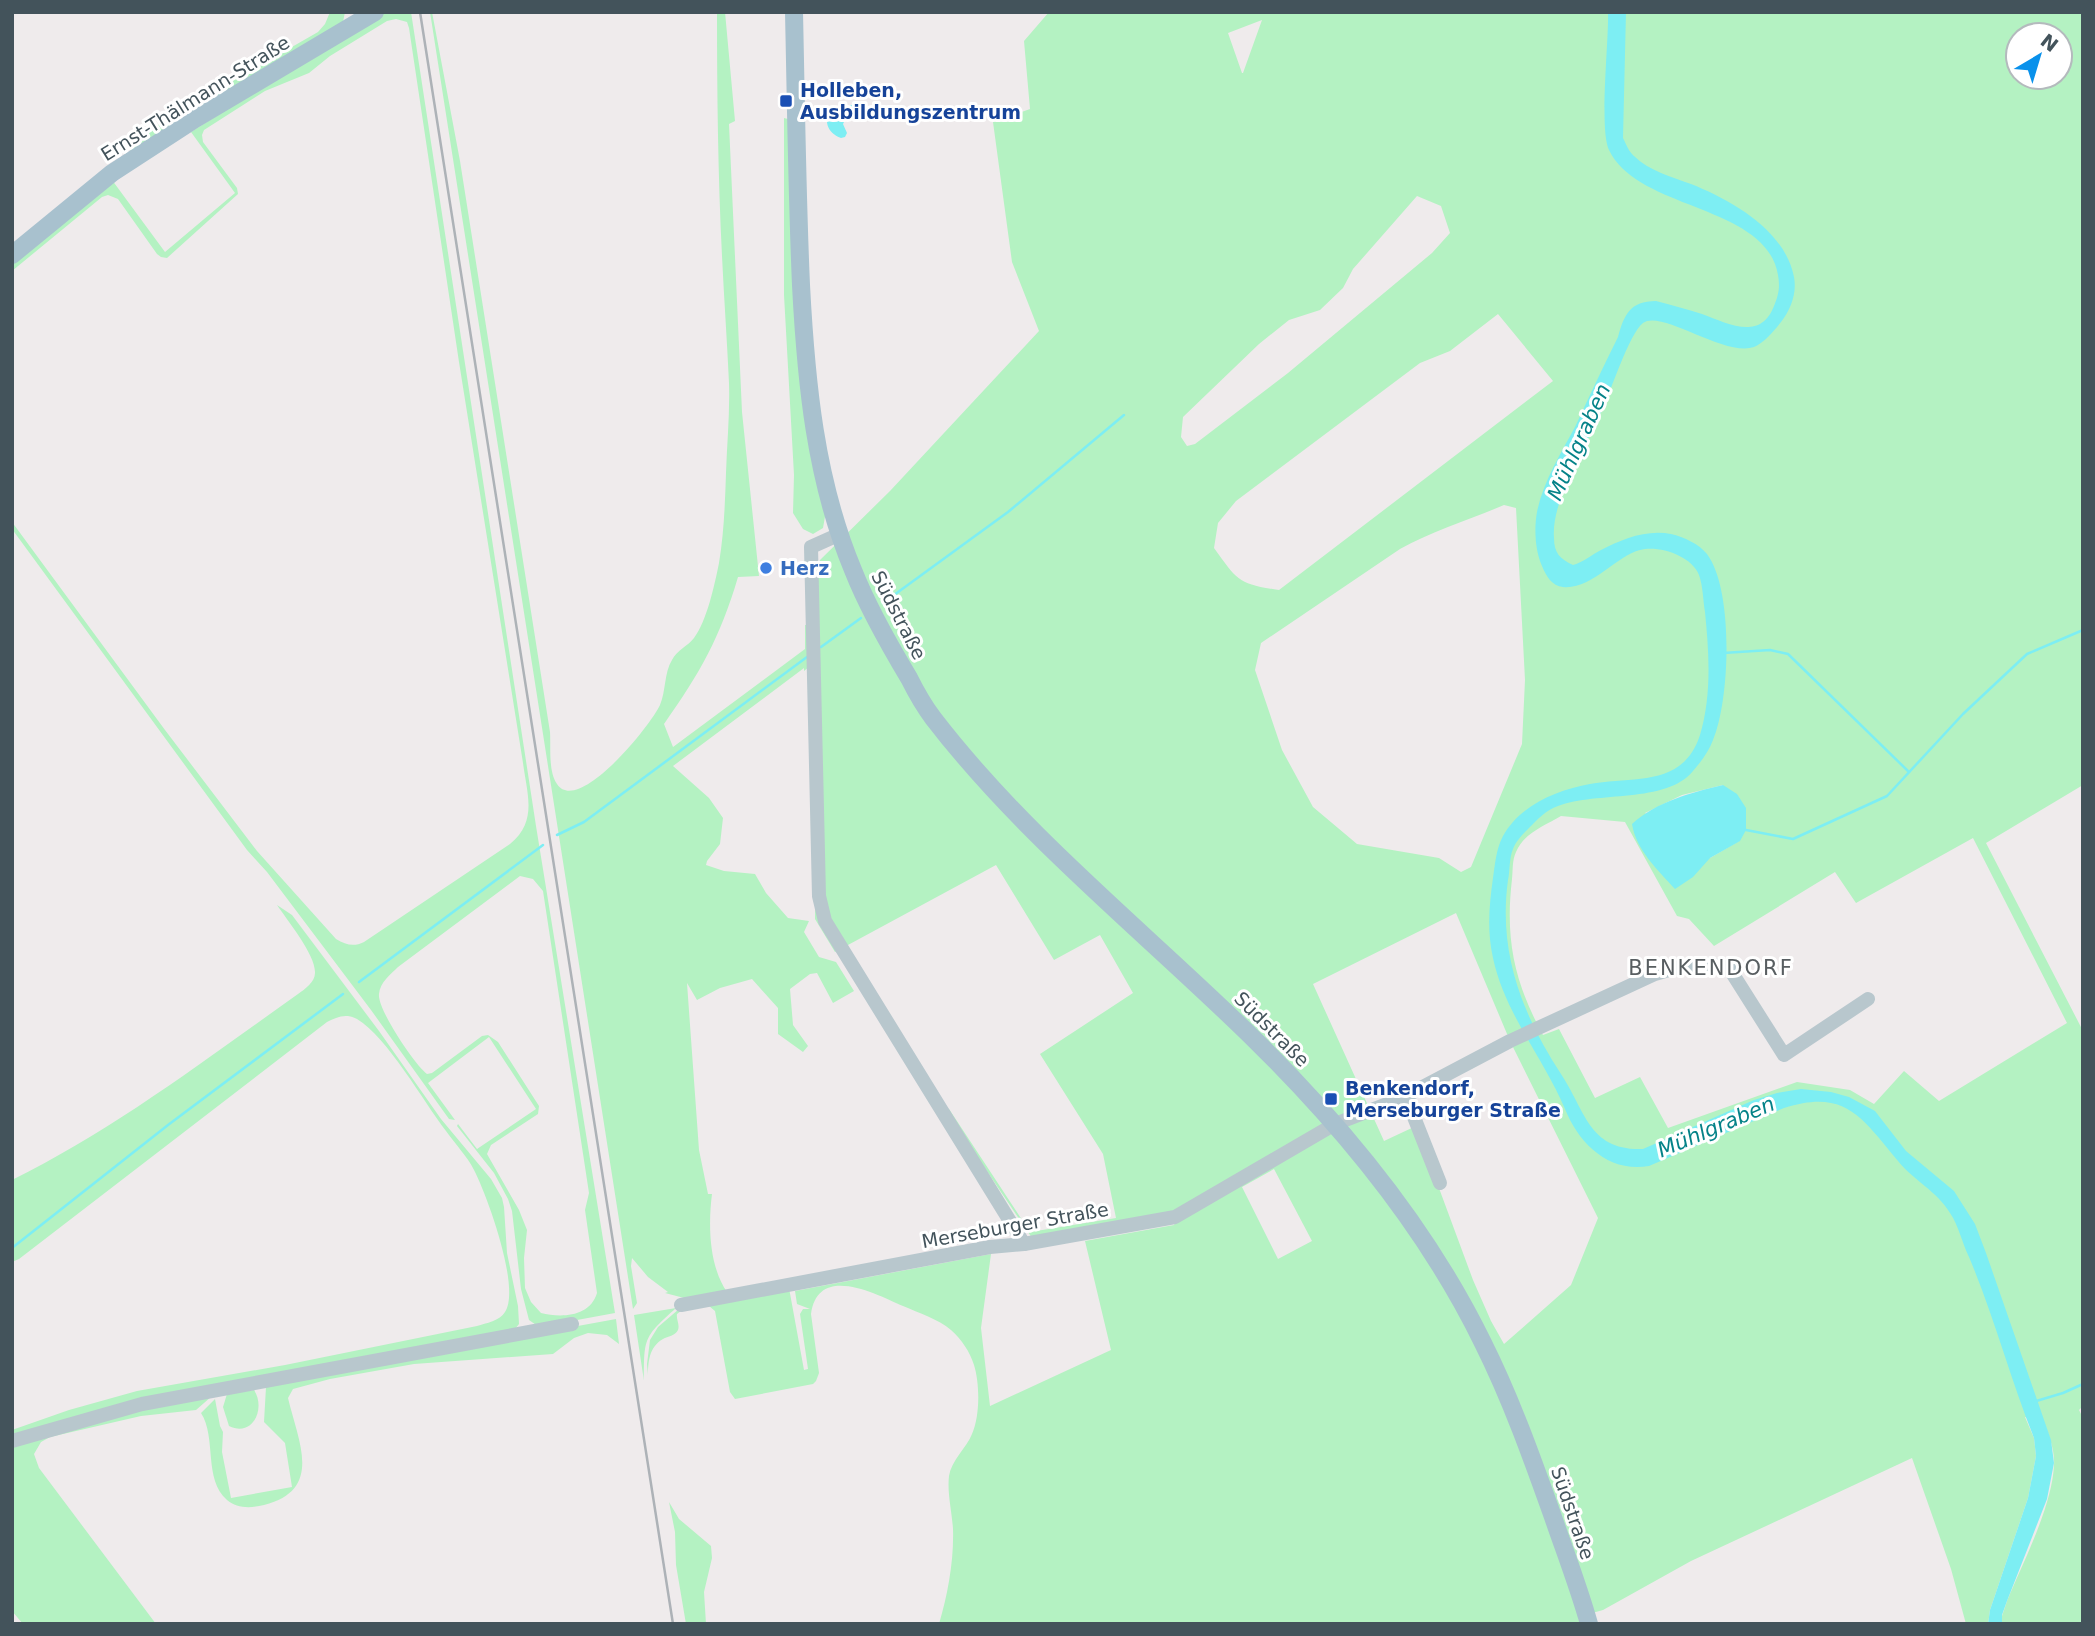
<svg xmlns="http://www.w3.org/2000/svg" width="2095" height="1636" font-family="'DejaVu Sans',sans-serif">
	<rect width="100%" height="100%" fill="#efebec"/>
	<!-- green -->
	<g fill="#b4f2c2" fill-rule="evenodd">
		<polygon points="330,12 345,12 343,22 133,154 127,145 180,111 318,32 325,24"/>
		<path d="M 381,12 L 411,12 L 536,826 L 615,1313 L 539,1327 L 529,1320 L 521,1289 L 512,1211 L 508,1199 L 494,1173 L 457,1126 L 458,1124 L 477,1149 L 536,1109 L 489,1037 L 428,1083 L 455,1120 L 449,1119 L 371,1010 L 267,872 L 247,850 L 12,529 L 12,522 L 165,730 L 257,851 L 336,939 C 346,945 354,947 364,942 L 510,844 C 538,821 527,794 523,763 L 459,362 L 409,28 L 407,22 L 396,19 L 387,21 L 330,56 L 309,73 L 265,91 L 204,130 L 202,135 L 203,142 L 237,188 L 238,194 L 167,258 L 161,257 L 157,254 L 118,199 L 108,195 L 102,197 L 12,271 L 12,261 L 112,180 L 165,252 L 235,193 L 191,132 ZM 520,876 L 533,879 L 543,891 L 589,1193 L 585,1210 L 597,1293 C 590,1317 561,1318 541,1313 L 531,1302 L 525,1288 L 524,1258 L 527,1230 L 519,1210 L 487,1154 L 491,1145 L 538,1114 L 539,1106 L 498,1042 L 488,1035 L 482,1036 L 432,1073 L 427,1074 C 415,1065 377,1009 379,994 C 380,982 391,974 398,967 Z"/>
		<path d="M 430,12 L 432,12 L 460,161 L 550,732 C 551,747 548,771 557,784 C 578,816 651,725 660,705 C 666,691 664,673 672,660 C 677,650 688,646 694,638 C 707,621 715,583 719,563 C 724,533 725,503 726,473 C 727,443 730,413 729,383 C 727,340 724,298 722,256 C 718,175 717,94 717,12 L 725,12 L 735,121 L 729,124 L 742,412 L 759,576 L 738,577 C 720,638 700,673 664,724 L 673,747 L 805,649 L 805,625 L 808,625 L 810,666 L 804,671 L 804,668 L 673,766 L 709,798 L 723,818 L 720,844 L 707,861 L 706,865 L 724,871 L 755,874 L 766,893 L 788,918 L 809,921 L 804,932 L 819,957 L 836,962 L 854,991 L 833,1003 L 817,973 L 810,974 L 790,989 L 793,1025 L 808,1046 L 803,1052 L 778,1034 L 778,1008 L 752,979 L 720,988 L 697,1000 L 687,983 L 699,1150 L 708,1194 L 712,1194 C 708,1225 709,1266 727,1292 L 688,1299 L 665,1293 L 668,1292 L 648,1277 L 632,1258 L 631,1266 L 637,1303 L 633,1309 Z"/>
		<path d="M 1049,12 L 2083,12 L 2083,785 L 1986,843 L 2083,1031 L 2083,1406 L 2079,1410 L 2083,1418 L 2083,1624 L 2002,1624 L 2002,1616 L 2007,1601 C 2023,1562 2052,1507 2054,1465 C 2055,1450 2049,1436 2044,1422 L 2025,1417 L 2034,1438 L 2036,1456 L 2028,1498 L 1990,1610 L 1988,1624 L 1966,1624 L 1951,1569 L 1912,1458 L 1691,1561 L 1603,1610 L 1578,1617 L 1580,1624 L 939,1624 C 948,1594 954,1560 953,1529 C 952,1512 947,1493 949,1476 C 951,1461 967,1447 972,1434 C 980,1416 980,1384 974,1365 C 970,1352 962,1340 951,1330 C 938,1319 919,1313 903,1306 C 876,1294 818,1263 811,1314 L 819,1373 L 816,1381 L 813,1384 L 735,1399 L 730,1392 L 715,1311 L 709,1306 L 681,1311 L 677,1314 C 676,1319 680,1325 678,1330 C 675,1336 668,1336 663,1339 C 649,1347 648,1362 648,1376 L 647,1364 L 650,1340 L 658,1327 L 679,1309 L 789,1288 L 804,1370 L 808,1369 L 800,1314 L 803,1309 L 810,1309 L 797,1304 L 795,1291 L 991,1254 L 981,1328 L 990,1406 L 1111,1350 L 1085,1241 L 1174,1225 L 1182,1207 L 1164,1215 L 1032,1238 L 945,1109 L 949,1109 L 1030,1232 L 1116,1218 L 1103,1154 L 1040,1054 L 1133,993 L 1100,935 L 1054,960 L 996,865 L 835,952 L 815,919 L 817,569 L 820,560 L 890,491 L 1039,331 L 1012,262 L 993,122 L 1030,109 L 1024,41 ZM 1262,20 L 1243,73 L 1242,73 L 1228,33 ZM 2018,35 L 2060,35 L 2060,77 L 2018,77 ZM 1417,196 L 1441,206 L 1450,233 L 1432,253 L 1288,373 L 1195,444 L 1187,446 L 1181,437 L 1183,417 L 1259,344 L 1289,320 L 1320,310 L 1343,288 L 1353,269 ZM 1498,314 L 1553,381 L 1279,590 C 1238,584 1238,581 1214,548 L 1218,523 L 1236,501 L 1420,363 L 1450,351 ZM 1504,505 L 1516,508 L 1525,680 L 1522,744 L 1471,867 L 1461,872 L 1439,858 L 1357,844 L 1313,807 L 1282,750 L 1255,670 L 1261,643 L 1400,549 C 1432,531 1469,520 1504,505 ZM 1723,785 L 1739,841 L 1710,858 L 1645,813 L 1682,795 ZM 1561,816 L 1625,822 L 1677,916 L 1689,919 L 1714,946 L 1835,872 L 1856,903 L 1973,838 L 2067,1023 L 1939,1101 L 1904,1071 L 1874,1104 L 1850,1090 L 1797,1082 L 1668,1128 L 1640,1077 L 1595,1098 L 1559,1029 L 1543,1035 C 1514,982 1505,939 1512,879 C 1513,871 1512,860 1516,852 C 1524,833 1544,826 1561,816 ZM 1456,913 L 1510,1041 L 1598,1218 L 1571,1285 L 1504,1344 L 1491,1321 L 1473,1280 L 1416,1126 L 1384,1141 L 1313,984 ZM 1274,1169 L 1312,1241 L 1278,1259 L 1242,1187 Z"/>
		<polygon points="784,118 788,119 826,511 823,528 813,534 803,529 793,513 794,475 784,295"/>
		<path d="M 277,905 L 292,915 L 379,1031 L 441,1119 L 491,1179 L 502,1198 L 504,1207 L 507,1253 L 518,1306 L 519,1324 L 515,1329 L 12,1438 L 12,1430 L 69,1410 L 137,1391 L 285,1365 L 477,1326 C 486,1323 500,1321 505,1312 C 521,1288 487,1195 474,1170 C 467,1156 455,1144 446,1131 C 423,1101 388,1038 357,1019 C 346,1013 337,1017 327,1022 L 19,1259 L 12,1262 L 12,1180 C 115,1129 205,1060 298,994 C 305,989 315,982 315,973 C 316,955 287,920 277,905 Z"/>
		<path d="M 676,1308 C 644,1337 644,1337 644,1381 L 634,1315 Z"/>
		<path d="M 616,1319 L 619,1344 L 607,1335 L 588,1333 L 574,1338 L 553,1354 L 414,1364 L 330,1379 L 293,1389 L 288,1398 C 298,1441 324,1490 264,1505 C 252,1508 237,1509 227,1500 C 203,1479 217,1438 201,1413 L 215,1399 L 220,1426 L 223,1432 L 222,1452 L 231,1498 L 292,1487 L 285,1443 L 264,1422 L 266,1387 L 347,1368 Z"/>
		<path d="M 254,1390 C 266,1408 253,1438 229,1426 L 223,1407 L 227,1394 Z"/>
		<polygon points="212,1396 196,1410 141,1416 50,1437 41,1442 34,1454 39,1468 156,1624 23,1624 12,1611 12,1447 132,1409"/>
		<polygon points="669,1502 679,1519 711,1546 712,1558 704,1592 706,1624 686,1624 676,1565 675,1532"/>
	</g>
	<!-- water -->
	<g fill="#7deef3">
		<path d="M 1608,12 L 1626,12 L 1623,138 C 1626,144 1629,152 1634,156 C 1649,171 1672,177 1691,184 C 1731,200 1785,230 1794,277 C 1797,293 1791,309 1781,322 C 1775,330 1764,343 1754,347 C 1724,357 1661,309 1643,323 C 1629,334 1611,391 1602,410 C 1588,440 1571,469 1560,501 C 1556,512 1553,526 1554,538 C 1554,553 1560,559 1573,565 C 1584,562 1591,555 1601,550 C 1622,539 1647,529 1671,534 C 1684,537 1699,544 1707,554 C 1734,590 1730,700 1713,740 C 1709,751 1701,762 1693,771 C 1666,804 1597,791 1558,806 C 1546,810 1537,820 1529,828 C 1523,834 1516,841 1513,849 C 1509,858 1510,871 1508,880 C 1498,953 1522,1014 1561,1074 C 1586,1112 1589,1151 1643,1149 L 1754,1100 L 1777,1093 L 1801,1089 L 1831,1092 L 1849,1097 L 1875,1111 L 1906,1151 L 1954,1191 L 1975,1224 L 1986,1253 L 2051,1440 L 2054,1463 L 2047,1499 L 2007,1601 L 2002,1615 L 2002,1624 L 1988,1624 L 1990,1610 L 2028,1498 L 2036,1456 L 2034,1438 C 2010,1378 1994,1316 1969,1257 C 1962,1243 1959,1226 1950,1213 C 1937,1191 1913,1180 1898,1161 C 1862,1118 1846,1088 1784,1108 L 1649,1166 C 1609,1173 1579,1144 1565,1109 C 1543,1057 1505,1014 1493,958 C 1487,931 1489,906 1493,878 C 1495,865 1496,849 1503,836 C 1520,805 1557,790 1590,784 C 1633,776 1683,788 1700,735 C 1712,695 1709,652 1705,612 C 1703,600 1703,586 1699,575 C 1692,556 1659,545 1640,550 C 1616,556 1591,590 1563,587 C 1552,586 1546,576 1542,566 C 1535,550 1534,529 1537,512 C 1543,482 1561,453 1575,427 C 1589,397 1603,367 1618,337 C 1624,315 1630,301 1656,301 C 1671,305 1687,309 1702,314 C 1727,323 1760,342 1774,306 C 1779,294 1780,287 1778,275 C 1766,204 1638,211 1609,150 C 1599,129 1609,41 1608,12 Z"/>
		<path d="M 854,104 L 860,107 L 859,113 L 845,120 L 843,124 L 847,133 L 845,137 L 841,138 C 827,133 822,119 833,108 L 847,107 Z"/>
		<path d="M 1723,785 L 1737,794 L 1746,808 L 1746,830 L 1740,841 L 1710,858 L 1693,877 L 1675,889 C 1658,870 1636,850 1632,824 C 1658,801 1690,793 1723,785 Z"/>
	</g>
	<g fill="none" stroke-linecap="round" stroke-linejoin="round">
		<!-- stream -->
		<g stroke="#7deef3" stroke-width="2.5">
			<polyline points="883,603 1008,512 1124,415"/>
			<polyline points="821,647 861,618"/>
			<polyline points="1723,653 1770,650 1788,654 1909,772"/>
			<polyline points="1746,830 1793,839 1887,796 1963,714 2027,654 2083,630"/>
			<polyline points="557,835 584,822 807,657"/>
			<polyline points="359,982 543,845"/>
			<polyline points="12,1248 168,1125 343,994"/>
			<polyline points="2033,1402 2063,1393 2083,1384"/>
		</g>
		<!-- minor -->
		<g stroke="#b8c7cd" stroke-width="14">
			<polyline points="840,534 811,547 819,896 825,921 1024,1244"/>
			<polyline points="1400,1099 1410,1107 1440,1183"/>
			<polyline points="681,1305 990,1247 1024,1244 1175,1217 1335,1124 1400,1099 1510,1041 1655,974 1683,966 1710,964 1729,968 1784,1055 1868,999"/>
			<polyline points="12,1441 142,1404 572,1324"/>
		</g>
		<!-- major -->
		<g stroke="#a8c1ce" stroke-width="18">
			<path d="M 794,12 C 796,103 797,194 801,285 C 806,381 815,479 853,570 C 868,608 888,643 909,678 C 916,692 924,706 933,718 C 1025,838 1151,937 1258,1043 C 1347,1131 1428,1230 1483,1343 C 1511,1399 1532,1458 1553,1517 C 1565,1552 1579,1588 1589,1624"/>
			<polyline points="12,255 112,173 195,119 375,12"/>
		</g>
		<!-- rail -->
		<polyline stroke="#adb2b7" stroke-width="2.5" points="420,12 673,1624"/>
	</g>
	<!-- markers -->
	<g fill="#1a4fb4" stroke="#fff" stroke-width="2.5">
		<rect x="779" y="94" width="14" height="14" rx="3.5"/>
		<rect x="1324" y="1092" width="14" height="14" rx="3.5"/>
	</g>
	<circle fill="#3f7fe0" stroke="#fff" stroke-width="2.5" cx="766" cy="568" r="7"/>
	<g text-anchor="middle" stroke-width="6" stroke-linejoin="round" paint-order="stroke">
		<!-- transit labels -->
		<g font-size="19" font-weight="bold" fill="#164399" stroke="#fff" text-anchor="start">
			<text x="800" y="97">Holleben,<tspan x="800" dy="22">Ausbildungszentrum</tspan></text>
			<text x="1345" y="1095">Benkendorf,<tspan x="1345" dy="22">Merseburger Straße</tspan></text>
		</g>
		<!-- street labels -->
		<g font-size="19" fill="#43535b" stroke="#fff">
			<text transform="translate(195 98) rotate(-32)" y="7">Ernst-Thälmann-Straße</text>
			<text transform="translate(899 615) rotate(63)" y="7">Südstraße</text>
			<text transform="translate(1272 1029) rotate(45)" y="7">Südstraße</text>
			<text transform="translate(1015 1225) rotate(-10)" y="7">Merseburger Straße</text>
			<text transform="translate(1573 1513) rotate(71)" y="7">Südstraße</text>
		</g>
		<!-- shop labels -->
		<g font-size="19" font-weight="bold" fill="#366cbe" stroke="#fff" text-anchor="start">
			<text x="780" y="575">Herz</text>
		</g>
		<!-- water labels -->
		<g font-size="21" font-style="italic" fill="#048288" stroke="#fff">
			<text transform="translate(1579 442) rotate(-66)" y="7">Mühlgraben</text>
			<text transform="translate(1716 1127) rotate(-23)" y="7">Mühlgraben</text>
		</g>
		<!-- neighbourhood labels -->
		<g font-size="21" letter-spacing="2" fill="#585e61" stroke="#fff">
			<text x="1711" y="975">BENKENDORF</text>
		</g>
	</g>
	<!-- border -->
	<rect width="2095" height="1636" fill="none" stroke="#43535b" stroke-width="28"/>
	<!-- north arrow -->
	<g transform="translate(2039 56) rotate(38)"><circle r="33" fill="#ffffff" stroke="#b4babd" stroke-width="2"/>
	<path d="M0-5L12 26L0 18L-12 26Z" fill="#0991eb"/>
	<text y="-10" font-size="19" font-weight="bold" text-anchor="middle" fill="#43535b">N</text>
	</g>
</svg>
